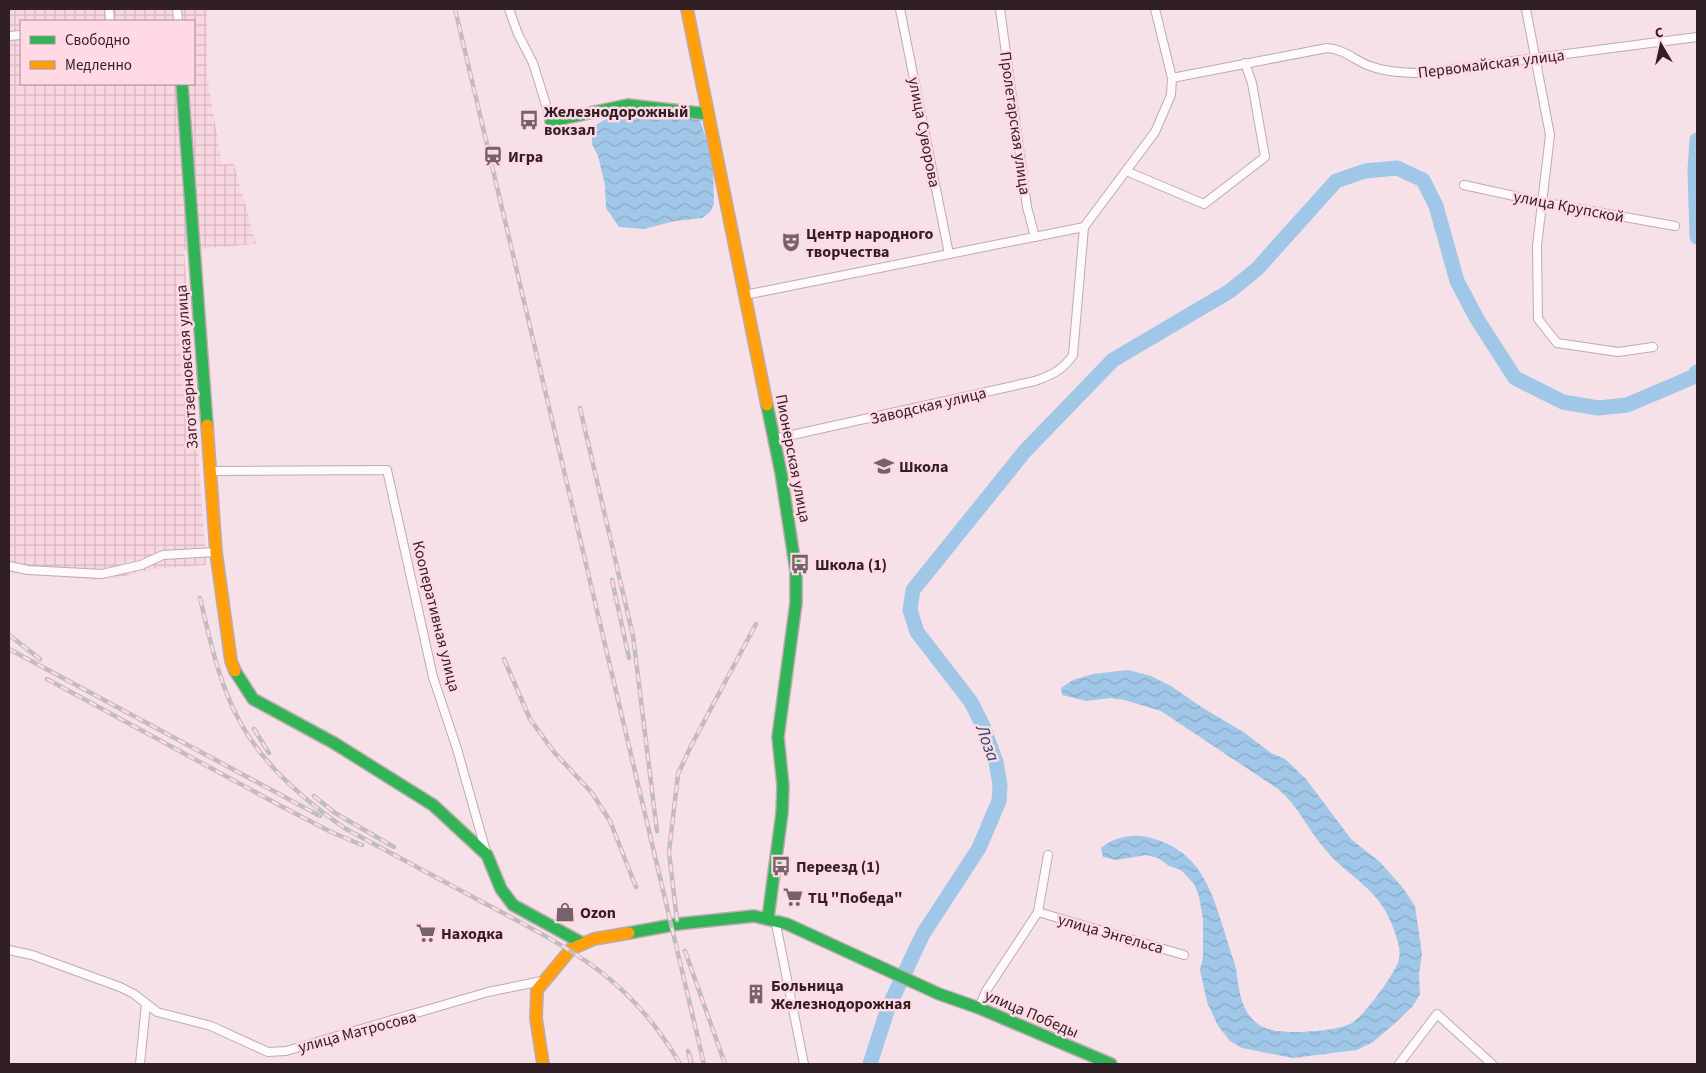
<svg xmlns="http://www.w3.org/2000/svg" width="1706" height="1073" font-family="'Source Sans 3',sans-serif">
	<defs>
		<pattern id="industrial-grid" width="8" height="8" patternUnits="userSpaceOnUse" patternTransform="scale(1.25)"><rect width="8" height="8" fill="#f9d7e1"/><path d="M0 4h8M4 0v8" fill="none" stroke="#d6b8c1"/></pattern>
		<pattern id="water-waves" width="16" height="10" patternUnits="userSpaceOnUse" patternTransform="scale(1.25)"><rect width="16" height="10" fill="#a0c7e8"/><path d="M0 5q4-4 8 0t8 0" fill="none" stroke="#8aaac7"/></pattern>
	</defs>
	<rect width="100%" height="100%" fill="#f7e1e8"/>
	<!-- industrial -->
	<path fill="url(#industrial-grid)" fill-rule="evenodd" d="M 9,9 L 207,9 L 207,75 L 222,165 L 233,161 L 256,244 L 184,250 L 206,565 L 153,569 L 117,578 L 93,580 L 9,572 ZM 21,21 L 194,21 L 194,84 L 21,84 Z"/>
	<!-- water -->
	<g fill="url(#water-waves)">
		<polygon points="645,110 700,120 713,161 714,204 710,212 702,218 675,221 644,229 619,227 606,208 605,185 598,156 592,144 592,130 597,124 610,117"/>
		<path d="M 1128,670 L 1151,676 L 1171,686 L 1203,708 L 1245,733 L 1271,753 L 1285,759 L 1306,779 L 1351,839 L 1380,862 L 1403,888 L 1415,906 L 1422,954 L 1419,974 L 1420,994 L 1413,1006 L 1393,1025 L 1373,1042 L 1357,1050 L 1293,1058 L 1242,1048 L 1230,1041 L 1218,1026 L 1207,1002 L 1200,970 L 1203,957 L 1203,919 L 1199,896 L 1194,884 L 1181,870 L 1169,866 L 1158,858 L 1146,855 L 1116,860 L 1103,857 L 1101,848 C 1114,837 1135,833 1151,838 C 1201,851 1211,890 1225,933 C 1228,945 1233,957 1236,969 C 1239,988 1240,1011 1258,1024 C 1269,1032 1284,1032 1298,1032 C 1314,1031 1334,1031 1350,1024 C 1362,1019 1396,973 1399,959 C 1401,949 1397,939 1394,930 C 1379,886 1351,881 1324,848 C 1307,828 1298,806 1278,789 L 1161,711 L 1124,700 L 1111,698 L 1086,701 L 1062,695 L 1061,688 L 1073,680 L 1093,674 Z"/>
	</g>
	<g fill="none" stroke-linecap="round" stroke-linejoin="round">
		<!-- river -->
		<g stroke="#a0c7e8" stroke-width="15">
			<polyline points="1697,140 1695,170 1697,237"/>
			<polyline points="870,1064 888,1008 923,934 979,848 999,801 1000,785 996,762 983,726 971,702 917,632 910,610 913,590 1025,451 1113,360 1230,291 1257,269 1336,181 1365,171 1397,168 1423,180 1436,206 1457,281 1477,319 1515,378 1563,402 1598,408 1627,405 1693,377 1697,372"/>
		</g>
		<defs>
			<g id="street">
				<polyline points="109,9 110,21"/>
				<polyline points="177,9 178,21"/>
				<polyline points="509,9 518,34 533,63 551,121"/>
				<polyline points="900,9 949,254"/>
				<polyline points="1000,9 1027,207 1035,237"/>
				<polyline points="1526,9 1550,135 1537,246 1538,319 1557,343 1618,352 1653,347"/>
				<polyline points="9,36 21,35"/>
				<path d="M 1172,78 L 1327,48 C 1345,49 1355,61 1370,66 C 1386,72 1404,73 1421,73 L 1697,37"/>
				<polyline points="1126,171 1204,204 1265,157 1252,83 1245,63"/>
				<polyline points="1464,185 1541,202 1675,226"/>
				<polyline points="745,295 1084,227"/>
				<path d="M 774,439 L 1035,381 C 1052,375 1063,370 1073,355 L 1084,227 L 1155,132 L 1171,95 L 1172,78 L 1155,9"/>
				<polyline points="210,471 387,470 433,677 457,749 487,855"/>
				<polyline points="9,566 28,570 102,574 141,565 163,555 216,552"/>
				<polyline points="1038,912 1184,955"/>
				<polyline points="775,919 804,1064"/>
				<polyline points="9,950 32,955 120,987 134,994 157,1012 211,1026 268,1052 286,1051 488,992 542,981"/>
				<polyline points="979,1008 986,991 1038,912 1048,855"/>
				<polyline points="140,1064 146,1004"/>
				<polyline points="1399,1064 1437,1014 1492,1064"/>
			</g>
			<g id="fast">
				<polyline points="182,84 207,425"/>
				<polyline points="551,121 628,105 708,114"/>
				<polyline points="767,405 781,473 796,571 796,603 778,737 783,786 782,813 768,918"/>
				<polyline points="235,671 253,699 334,743 433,805 487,855 501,889 513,905 582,943"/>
				<polyline points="629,933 678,924 754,916 787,924 939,994 979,1008 1111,1064"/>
			</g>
			<g id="slow">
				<polyline points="687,9 767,405"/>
				<polyline points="207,425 216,552 231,661 235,671"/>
				<polyline points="543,1064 536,1018 537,990 571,949 594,939 629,933"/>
			</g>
		</defs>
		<!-- street casing -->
		<use href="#street" stroke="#bdabb0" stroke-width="10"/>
		<!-- fast casing -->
		<use href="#fast" stroke="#bdabb0" stroke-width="14"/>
		<!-- slow casing -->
		<use href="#slow" stroke="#bdabb0" stroke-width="14"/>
		<!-- street -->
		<use href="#street" stroke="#fefafc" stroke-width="8"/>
		<!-- fast -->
		<use href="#fast" stroke="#30b455" stroke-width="11"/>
		<!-- slow -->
		<use href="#slow" stroke="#ff9f0a" stroke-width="11"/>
		<defs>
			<g id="rail">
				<polyline points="455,9 704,1064"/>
				<polyline points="580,408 633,636 657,831"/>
				<polyline points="612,580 629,658"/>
				<path d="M 200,598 C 210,640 219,684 240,722 C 264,766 305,801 346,829 C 392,854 438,878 484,903 C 569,948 630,977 680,1064"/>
				<polyline points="9,635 40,659"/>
				<polyline points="9,649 320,816"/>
				<polyline points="504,659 530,719 554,752 592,793 610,821 636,887"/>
				<polyline points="47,679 279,805 331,832 362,845"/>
				<polyline points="254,729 269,753"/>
				<polyline points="314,796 335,813 394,847"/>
				<polyline points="677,920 669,852 678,774 691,746 756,624"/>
				<polyline points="685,951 725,1064"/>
				<polyline points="691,1064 688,1051 692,1064"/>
			</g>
		</defs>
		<!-- rail casing -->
		<use href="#rail" stroke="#c1bcbe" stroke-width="4.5"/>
		<!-- rail -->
		<use href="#rail" stroke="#ffd9e4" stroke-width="2.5" stroke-dasharray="8" stroke-linecap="butt"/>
	</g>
	<!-- icons -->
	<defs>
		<symbol id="bus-bare" viewBox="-9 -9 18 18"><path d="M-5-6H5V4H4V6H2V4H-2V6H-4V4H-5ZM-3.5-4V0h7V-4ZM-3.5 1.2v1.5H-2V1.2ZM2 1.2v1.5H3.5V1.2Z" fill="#766369" stroke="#ffd9e4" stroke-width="2.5" paint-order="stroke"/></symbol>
		<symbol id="station-bare" viewBox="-9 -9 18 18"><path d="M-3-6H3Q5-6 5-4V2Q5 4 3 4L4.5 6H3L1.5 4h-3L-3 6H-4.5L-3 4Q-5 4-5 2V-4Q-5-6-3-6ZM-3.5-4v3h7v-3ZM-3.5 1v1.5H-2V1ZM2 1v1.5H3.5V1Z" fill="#766369" stroke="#ffd9e4" stroke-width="2.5" paint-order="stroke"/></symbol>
		<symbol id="theatre-bare" viewBox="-9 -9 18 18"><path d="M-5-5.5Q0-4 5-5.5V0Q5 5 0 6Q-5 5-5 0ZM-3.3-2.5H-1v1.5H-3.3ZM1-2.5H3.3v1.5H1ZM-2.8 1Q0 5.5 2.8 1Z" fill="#766369" stroke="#ffd9e4" stroke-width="2.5" paint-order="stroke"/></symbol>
		<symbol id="school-bare" viewBox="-9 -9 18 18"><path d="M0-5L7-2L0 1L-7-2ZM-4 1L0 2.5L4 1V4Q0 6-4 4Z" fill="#766369" stroke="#ffd9e4" stroke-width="2.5" paint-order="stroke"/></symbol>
		<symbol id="supermarket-bare" viewBox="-9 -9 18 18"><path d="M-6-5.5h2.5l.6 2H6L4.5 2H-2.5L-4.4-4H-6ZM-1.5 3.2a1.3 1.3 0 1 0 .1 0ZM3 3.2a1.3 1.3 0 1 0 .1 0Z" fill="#766369" stroke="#ffd9e4" stroke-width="2.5" paint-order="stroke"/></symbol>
		<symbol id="shop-bare" viewBox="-9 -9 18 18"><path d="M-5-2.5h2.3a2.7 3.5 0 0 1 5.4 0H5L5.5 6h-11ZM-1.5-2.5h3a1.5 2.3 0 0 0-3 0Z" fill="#766369" stroke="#ffd9e4" stroke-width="2.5" paint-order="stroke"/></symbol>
		<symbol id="building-bare" viewBox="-9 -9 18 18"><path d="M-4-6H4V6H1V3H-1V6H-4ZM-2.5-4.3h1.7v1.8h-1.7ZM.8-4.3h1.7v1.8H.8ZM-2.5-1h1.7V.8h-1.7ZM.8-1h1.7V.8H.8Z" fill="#766369" stroke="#ffd9e4" stroke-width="2.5" paint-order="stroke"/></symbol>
	</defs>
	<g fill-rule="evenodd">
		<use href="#bus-bare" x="515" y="106" width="28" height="28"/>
		<use href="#station-bare" x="479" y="142" width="28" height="28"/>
		<use href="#theatre-bare" x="777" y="228" width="28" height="28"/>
		<use href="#school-bare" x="870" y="452" width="28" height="28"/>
		<use href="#bus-bare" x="786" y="550" width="28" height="28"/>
		<use href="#bus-bare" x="767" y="852" width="28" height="28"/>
		<use href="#supermarket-bare" x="779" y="883" width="28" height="28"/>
		<use href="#shop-bare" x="551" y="898" width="28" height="28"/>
		<use href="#supermarket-bare" x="412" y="919" width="28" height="28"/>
		<use href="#building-bare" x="742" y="980" width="28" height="28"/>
	</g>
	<g text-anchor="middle" stroke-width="5" stroke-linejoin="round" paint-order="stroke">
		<!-- street labels -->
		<g font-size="16" fill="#301f25" stroke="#ffd9e4">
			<text transform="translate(1491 63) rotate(-7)" y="6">Первомайская улица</text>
			<text transform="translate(1016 123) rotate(82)" y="6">Пролетарская улица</text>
			<text transform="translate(925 132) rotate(79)" y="6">улица Суворова</text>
			<text transform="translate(1569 206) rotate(11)" y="6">улица Крупской</text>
			<text transform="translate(186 367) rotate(-94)" y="6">Заготзерновская улица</text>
			<text transform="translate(928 405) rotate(-13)" y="6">Заводская улица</text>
			<text transform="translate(794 458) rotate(79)" y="6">Пионерская улица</text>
			<text transform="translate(437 616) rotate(76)" y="6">Кооперативная улица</text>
			<text transform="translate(1111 933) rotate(16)" y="6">улица Энгельса</text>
			<text transform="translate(1032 1013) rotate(23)" y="6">улица Победы</text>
			<text transform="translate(357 1031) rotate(-15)" y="6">улица Матросова</text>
		</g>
		<!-- poi labels -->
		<g font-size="16" font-weight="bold" fill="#301f25" stroke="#ffd9e4" text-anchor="start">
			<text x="544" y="117">Железнодорожный<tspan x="544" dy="18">вокзал</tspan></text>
			<text x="508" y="162">Игра</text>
			<text x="806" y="239">Центр народного<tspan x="806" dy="18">творчества</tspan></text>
			<text x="899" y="472">Школа</text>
			<text x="815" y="570">Школа (1)</text>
			<text x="796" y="872">Переезд (1)</text>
			<text x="808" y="903">ТЦ "Победа"</text>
			<text x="580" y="918">Ozon</text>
			<text x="441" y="939">Находка</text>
			<text x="771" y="991">Больница<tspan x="771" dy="18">Железнодорожная</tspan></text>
		</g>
		<!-- water labels -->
		<g font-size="18" font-style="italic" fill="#215271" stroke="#ffd9e4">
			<text transform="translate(988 743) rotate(70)" y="6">Лоза</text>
		</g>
	</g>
	<!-- border -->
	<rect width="1706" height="1073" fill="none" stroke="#301f25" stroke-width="20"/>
	<!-- legend -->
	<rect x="20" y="20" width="175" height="65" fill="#ffd9e4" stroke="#ac8f98"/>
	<rect x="30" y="36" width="25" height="8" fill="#30b455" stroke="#ac8f98"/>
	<text x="65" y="45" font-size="15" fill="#301f25">Свободно</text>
	<rect x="30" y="61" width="25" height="8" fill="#ff9f0a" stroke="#ac8f98"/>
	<text x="65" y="70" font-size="15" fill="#301f25">Медленно</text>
	<!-- north arrow -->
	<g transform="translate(1661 45) rotate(351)" stroke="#ffd9e4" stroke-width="4" paint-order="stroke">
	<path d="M0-4L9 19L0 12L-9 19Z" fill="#301f25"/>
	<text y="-8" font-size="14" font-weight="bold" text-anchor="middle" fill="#301f25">С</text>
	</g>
</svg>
